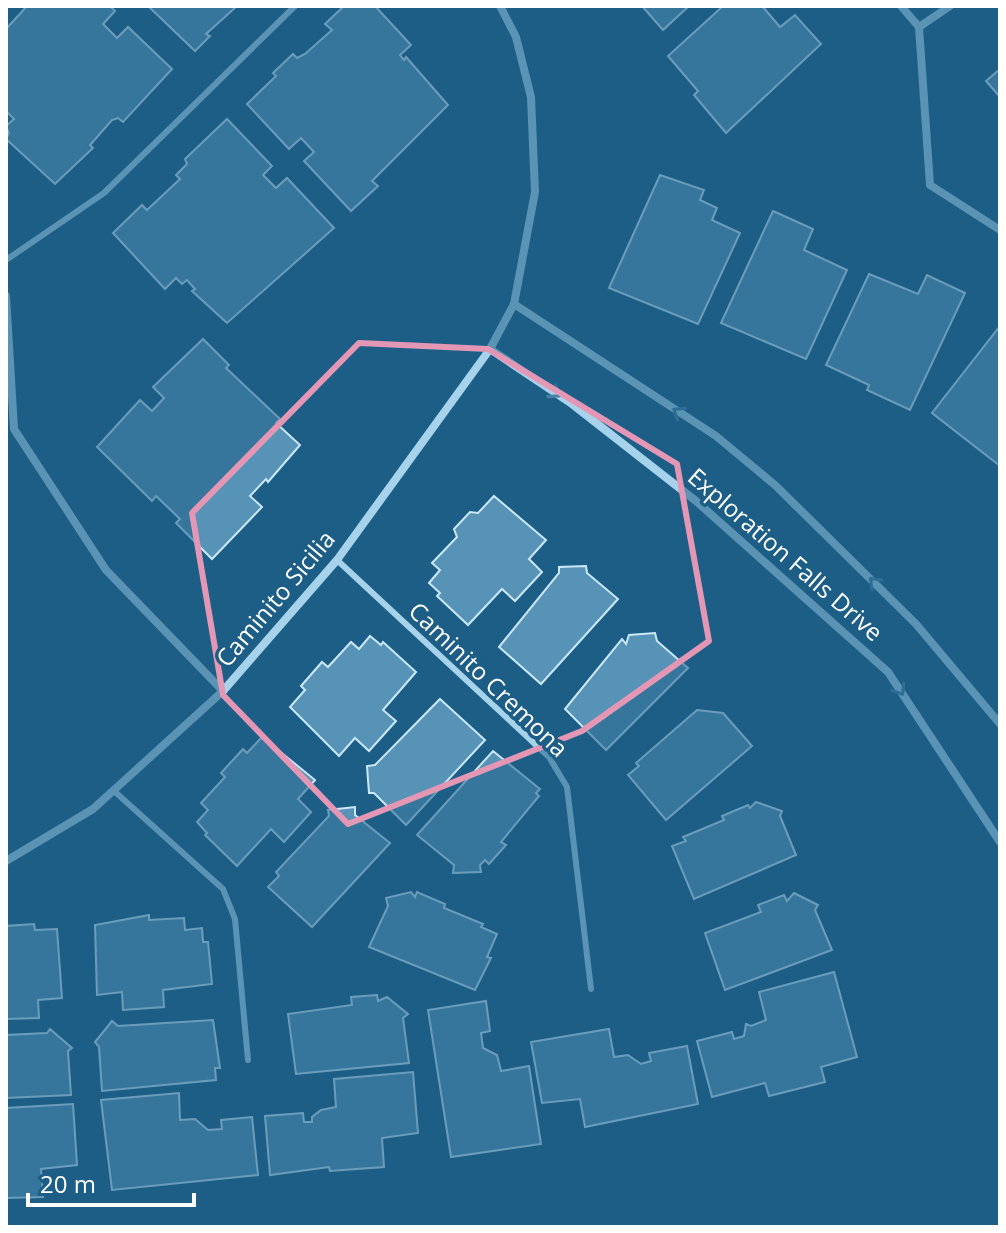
<svg xmlns="http://www.w3.org/2000/svg" width="1006" height="1233" font-family="'Open Sans',sans-serif">
	<rect width="100%" height="100%" fill="#1d5e87"/>
	<!-- building -->
	<g fill="#5693b7" stroke="#cbe8f8" stroke-width="2">
		<polygon points="27,6 110,6 115,11 103,24 117,38 128,27 172,69 123,122 118,118 112,120 90,145 93,148 55,184 6,139 9,133 6,126 14,119 6,111 6,29"/>
		<polygon points="148,6 237,6 206,34 210,36 195,51"/>
		<polygon points="344,6 375,6 411,45 400,55 404,60 406,57 448,105 372,181 378,186 351,211 304,161 314,152 301,138 289,149 247,104 276,76 273,73 293,54 297,58 305,54 332,30 325,24"/>
		<polygon points="642,6 689,6 663,30"/>
		<polygon points="723,6 763,7 780,27 795,15 821,44 726,133 694,95 698,91 668,56"/>
		<polygon points="1000,69 1000,97 986,81"/>
		<polygon points="227,119 272,166 263,175 276,188 287,178 334,228 227,323 192,291 195,289 187,280 182,284 176,278 165,289 113,233 142,205 147,210 180,179 176,175 187,164 185,159"/>
		<polygon points="660,175 704,190 700,200 717,208 712,220 740,233 698,324 609,288"/>
		<polygon points="773,211 813,229 804,250 847,270 806,359 721,323"/>
		<polygon points="869,274 918,294 927,275 965,293 910,410 867,390 869,385 826,365"/>
		<polygon points="1000,326 1000,466 932,413"/>
		<polygon points="203,339 229,365 226,368 280,419 276,423 300,445 268,482 266,479 250,496 262,507 212,559 176,523 180,519 156,496 152,501 97,447 140,400 152,411 164,398 153,387"/>
		<polygon points="494,496 546,540 529,559 542,572 515,601 502,589 468,625 437,596 440,593 429,583 440,570 432,563 457,537 454,529 470,512 478,513"/>
		<polygon points="586,566 587,573 618,599 541,684 499,647 559,573 559,567"/>
		<polygon points="655,633 657,641 688,668 606,750 565,709 622,639 626,644 629,635"/>
		<polygon points="370,636 381,645 383,642 416,672 383,710 396,721 369,751 355,738 339,756 290,707 305,690 301,686 322,662 328,667 351,642 359,649"/>
		<polygon points="440,699 485,740 406,825 374,793 369,793 367,766 375,765"/>
		<polygon points="697,710 723,713 752,746 666,820 628,775 639,766 636,763"/>
		<polygon points="262,737 315,780 298,799 311,812 284,842 271,829 237,866 205,835 207,833 197,822 208,810 201,803 225,777 221,773 243,749 247,753"/>
		<polygon points="493,751 540,789 536,793 539,796 501,842 506,845 489,864 485,860 480,865 481,872 453,873 454,865 417,835"/>
		<polygon points="756,802 782,811 780,816 796,855 694,899 672,846 686,841 683,837 724,820 722,816 748,805 750,808"/>
		<polygon points="355,807 355,815 390,843 312,927 268,887 279,876 276,872 329,816 328,810"/>
		<polygon points="411,892 415,897 417,892 445,904 444,908 483,924 481,927 497,934 487,957 491,958 475,990 369,947 388,906 386,898"/>
		<polygon points="794,893 818,905 815,910 832,950 725,990 705,933 761,912 758,905 784,895 787,901"/>
		<polygon points="149,915 149,920 184,918 185,930 202,928 203,942 208,942 212,984 163,990 164,1007 123,1010 122,992 97,995 95,925"/>
		<polygon points="34,924 35,930 57,929 62,998 38,1000 39,1018 6,1019 6,926"/>
		<polygon points="834,972 857,1057 821,1067 825,1082 769,1096 765,1083 712,1097 697,1041 732,1032 734,1039 744,1036 746,1024 751,1026 766,1020 759,992"/>
		<polygon points="377,995 378,1001 387,997 408,1014 403,1018 409,1063 296,1074 288,1014 352,1005 351,997"/>
		<polygon points="486,1001 490,1031 481,1033 483,1048 497,1055 501,1071 529,1066 541,1144 451,1157 428,1010"/>
		<polygon points="213,1020 220,1068 215,1068 216,1080 102,1091 99,1047 95,1042 112,1021 118,1026"/>
		<polygon points="50,1029 72,1048 68,1051 71,1095 6,1098 6,1035 47,1033"/>
		<polygon points="609,1029 614,1057 628,1055 641,1064 651,1061 649,1053 687,1046 698,1104 585,1127 580,1099 542,1103 531,1042"/>
		<polygon points="413,1072 418,1133 382,1138 384,1167 330,1171 329,1167 270,1175 265,1116 303,1113 304,1122 312,1122 312,1117 321,1110 336,1107 334,1079"/>
		<polygon points="179,1093 180,1120 195,1119 208,1130 222,1129 221,1120 252,1117 258,1175 112,1190 101,1100"/>
		<polygon points="73,1104 77,1165 41,1169 43,1197 6,1198 6,1108"/>
	</g>
	<g fill="none" stroke-linecap="round" stroke-linejoin="round">
		<!-- lane -->
		<g stroke="#a6d2eb" stroke-width="6">
			<polyline points="6,260 104,193 295,6"/>
			<polyline points="337,560 549,757 567,787 591,989"/>
			<polyline points="114,791 223,889 235,919 248,1060"/>
		</g>
		<!-- street -->
		<g stroke="#a6d2eb" stroke-width="8">
			<polyline points="901,6 919,27"/>
			<polyline points="950,6 919,27 930,185 1000,230"/>
			<polyline points="6,296 14,429 106,570 223,691"/>
			<polyline points="514,304 716,436 775,485 916,624 1000,724"/>
			<polyline points="490,349 572,404 696,501 888,672 1000,842"/>
			<polyline points="6,861 93,809 223,691 337,560 490,349 514,304 535,192 531,97 516,37 500,6"/>
		</g>
	</g>
	<!-- one-way arrows -->
	<defs><path id="oneway-chevron" d="M-2-3.5L2.5 0L-2 3.5" fill="none" stroke-width="1.6" stroke-linecap="round" stroke-linejoin="round" transform="scale(2)"/></defs>
	<g stroke="#4681a5">
		<use href="#oneway-chevron" transform="translate(555 393) rotate(34)"/>
		<use href="#oneway-chevron" transform="translate(678 412) rotate(-147)"/>
		<use href="#oneway-chevron" transform="translate(874 582) rotate(-135)"/>
		<use href="#oneway-chevron" transform="translate(900 690) rotate(57)"/>
	</g>
	<!-- marked area -->
	<path d="M0 0H1006V1233H0ZM 359,343 L 488,349 L 677,464 L 709,641 L 582,731 L 348,824 L 223,695 L 192,513 Z" fill="#1d5e87" fill-opacity=".55" fill-rule="evenodd"/>
	<path fill="none" stroke="#e497b5" stroke-width="6" stroke-linejoin="round" d="M 359,343 L 488,349 L 677,464 L 709,641 L 582,731 L 348,824 L 223,695 L 192,513 Z"/>
	<g text-anchor="middle" stroke-width="7" stroke-linejoin="round" paint-order="stroke">
		<!-- street labels -->
		<g font-size="24" fill="#fff" stroke="#1d5e87">
			<text transform="translate(785 555) rotate(41)" y="8">Exploration Falls Drive</text>
			<text transform="translate(276 599) rotate(-50)" y="8">Caminito Sicilia</text>
			<text transform="translate(488 680) rotate(44)" y="8">Caminito Cremona</text>
		</g>
	</g>
	<!-- border -->
	<rect width="1006" height="1233" fill="none" stroke="#ffffff" stroke-width="16"/>
	<!-- scale -->
	<path d="M28 1193v12h166v-12" fill="none" stroke="#ffffff" stroke-width="4"/>
	<text x="40" y="1193" font-size="24" fill="#ffffff" stroke="#1d5e87" stroke-width="6" paint-order="stroke">20 m</text>
</svg>
